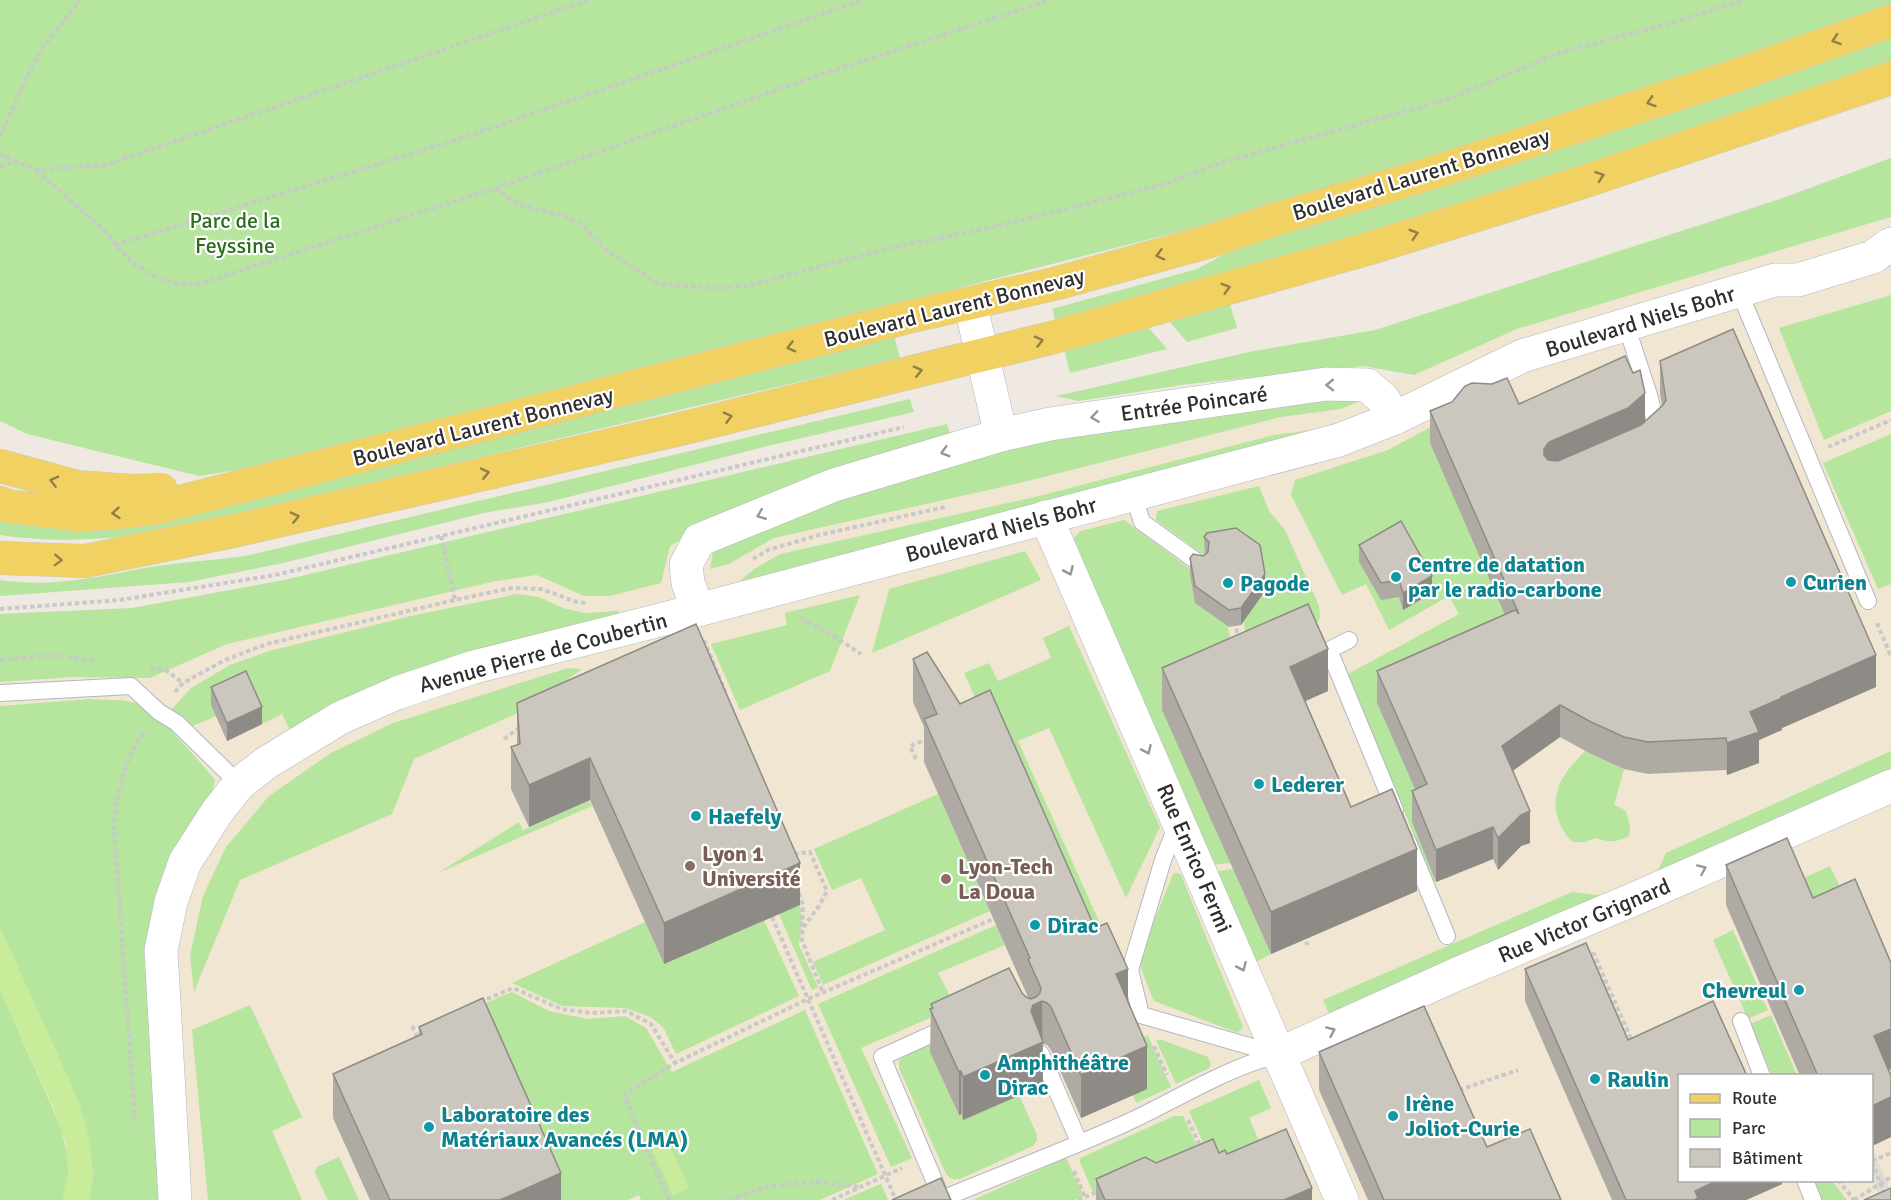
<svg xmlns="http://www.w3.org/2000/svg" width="1891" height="1200" font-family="Signika,sans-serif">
	<rect width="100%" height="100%" fill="#efe9e1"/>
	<!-- education -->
	<path fill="#f0e6d1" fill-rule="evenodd" d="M 1891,217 L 1891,1200 L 0,1200 L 0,682 L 75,677 L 150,678 L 227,644 L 508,572 L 740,533 L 1414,375 L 1517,329 ZM 1680,1076 L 1872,1076 L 1872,1180 L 1680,1180 Z"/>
	<!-- green -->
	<g fill="#b6e59e">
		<polygon points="0,0 1891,0 1891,5 1744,57 1432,157 1229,219 256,467 199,476 27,434 0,421"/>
		<polygon points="1891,35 1891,63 1635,150 1273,262 1055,319 1052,309 1197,269 1243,244"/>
		<polygon points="1891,158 1891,217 1517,329 1414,375 1363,366 1189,384 1078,401 1056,396 1249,352 1375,330 1777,200"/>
		<polygon points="1891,295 1891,411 1824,440 1779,328"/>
		<polygon points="1230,304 1237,328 1187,342 1169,321"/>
		<polygon points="1148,327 1167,349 1070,373 1064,349"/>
		<path d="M 894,335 L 900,358 L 171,530 C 114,539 57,544 0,535 L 0,516 L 27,521 Z"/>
		<polygon points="1346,395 1358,402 1341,409 1281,417 1024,482 774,538 729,564 710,569 714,547 747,529 1021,439"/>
		<path d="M 910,399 L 914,412 L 772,445 L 549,502 L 484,513 L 283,563 L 189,582 L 0,596 L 0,580 C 47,587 88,579 134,570 C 170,563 208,561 245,556 Z"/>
		<polygon points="1453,415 1517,641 1378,703 1453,876 1433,882 1348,674 1459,614 1449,596 1389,630 1366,584 1342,595 1291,495 1295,480 1388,450"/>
		<polygon points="947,424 952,441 706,526 670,546 661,583 610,596 584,596 537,575 496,581 227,644 150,678 75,677 0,682 0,614 132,608 284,580"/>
		<polygon points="1335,427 744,582 741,580 754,569 780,554 1039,496 1274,435"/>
		<polygon points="1891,434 1891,584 1878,589 1823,463"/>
		<polygon points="1259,486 1269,511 1285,530 1319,606 1320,618 1313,630 1251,655 1242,616 1207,550 1204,555 1156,520 1157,511"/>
		<polygon points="1124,520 1193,571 1190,574 1195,603 1226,619 1238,676 1230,863 1209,865 1071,547 1075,536 1081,531"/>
		<polygon points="1025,551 1041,580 872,653 889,589"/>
		<polygon points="517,594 539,597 563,608 585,613 618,611 619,616 291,732 282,714 262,724 246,688 216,716 191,727 171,710 191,688 230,665 269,651 411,616"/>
		<polygon points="860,595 830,671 740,710 711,644 787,625 785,613"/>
		<polygon points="1069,626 1160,827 1126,898 1049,728 1018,741 1112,950 1107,966 989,728 964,673 989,663 998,681 1051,658 1043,638"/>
		<polygon points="568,668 582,669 525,710 414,759 392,814 240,880 194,992 190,956 203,896 226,847 269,796 331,753 393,723"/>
		<path d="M 90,699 C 104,700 122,699 136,703 C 155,708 201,763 215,780 L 213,791 L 178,847 L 160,1200 L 89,1200 L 93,1174 L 79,1103 L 0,928 L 0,706 Z"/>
		<path d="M 1585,751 L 1624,769 L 1614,805 L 1625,810 C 1629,819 1631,826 1629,836 C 1617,843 1608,842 1595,838 L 1585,842 L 1573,842 C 1553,825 1550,794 1566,773 C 1571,765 1579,758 1585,751 Z"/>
		<polygon points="1891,751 1891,772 1656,874 1666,853"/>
		<polygon points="938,794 990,911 823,985 813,962 885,930 861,878 832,890 814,849"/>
		<polygon points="589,801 592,806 438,873 519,822 523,830"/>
		<polygon points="1830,866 1855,919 1891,1047 1891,1075 1804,878"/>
		<polygon points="1233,869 1271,954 1252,964 1212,872"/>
		<polygon points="1178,873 1181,875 1243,1027 1238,1033 1154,1001 1138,961 1173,874"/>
		<polygon points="1572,892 1607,896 1331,1018 1323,1000"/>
		<polygon points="800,905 802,922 799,945 818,987 812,990 779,914"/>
		<polygon points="764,920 799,996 676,1054 663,1027 650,1017 625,1008 562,1006 512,983 645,922 664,964"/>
		<polygon points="996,925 1005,945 938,973 951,998 946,1011 861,1048 912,1158 891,1167 818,1004"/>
		<polygon points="1733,930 1768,1010 1748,1019 1713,940"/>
		<polygon points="0,989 61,1128 68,1158 68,1173 63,1200 0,1200"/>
		<polygon points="512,992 549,1011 588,1019 625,1016 646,1028 672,1072 805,1010 878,1174 820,1200 641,1200 639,1195 628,1200 553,1200 469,1010"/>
		<polygon points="250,1005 302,1117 272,1131 302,1200 208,1200 192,1030"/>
		<polygon points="1771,1015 1797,1075 1772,1075 1750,1024"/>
		<polygon points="1124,1036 1148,1036 1171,1087 1136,1103 1133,1095"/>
		<polygon points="938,1039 939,1041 930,1045 933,1051 931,1052 959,1115 961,1114 963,1120 1019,1095 1037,1135 1037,1140 1033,1146 960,1179 952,1179 946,1174 899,1068 899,1061 905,1054"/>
		<polygon points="1156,1040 1162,1040 1208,1057 1211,1064 1209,1068 1176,1084"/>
		<polygon points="1259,1080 1271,1108 1249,1118 1270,1166 1223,1188 1189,1111"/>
		<polygon points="1174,1116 1183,1116 1210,1173 1144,1169 1093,1192 1080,1162 1080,1158"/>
		<polygon points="339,1157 359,1200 328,1200 315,1173 317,1167"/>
		<polygon points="1066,1158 1084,1196 1074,1200 973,1200"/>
		<polygon points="1810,1181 1832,1181 1847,1200 1819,1200"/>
		<polygon points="881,1184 888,1200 843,1200"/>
	</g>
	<!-- pitch -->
	<g fill="#c9ec9a">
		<path d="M 0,928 C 16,963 32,998 48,1033 C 71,1086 103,1140 89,1200 L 63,1200 L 68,1173 L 66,1143 L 55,1112 L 0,989 Z"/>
		<polygon points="665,1134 689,1188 673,1196 649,1142"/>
	</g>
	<!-- plaza -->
	<polygon fill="#dfdcd8" points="1872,1146 1891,1192 1881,1200 1872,1177"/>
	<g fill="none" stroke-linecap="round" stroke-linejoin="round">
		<defs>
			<g id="lane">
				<polyline points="1739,291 1868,601"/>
				<polyline points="1626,325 1650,398 1656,429 1651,434"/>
				<polyline points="1133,494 1142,522 1199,563"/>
				<polyline points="1349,640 1329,650 1395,810"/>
				<polyline points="0,693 131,686 159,712 177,723 239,784"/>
				<polyline points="1177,825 1163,860 1130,970 1141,1015 1277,1054"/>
				<polyline points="1408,842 1447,936"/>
				<polyline points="1741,1021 1762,1076"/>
				<path d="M 950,1026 L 882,1057 L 942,1199 C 1002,1174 1064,1151 1124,1124 C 1175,1101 1223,1069 1277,1055"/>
				<polyline points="1041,1054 1079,1142"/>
				<polyline points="1805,1180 1813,1200"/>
			</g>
			<g id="street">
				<polyline points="970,303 1001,435"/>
				<polyline points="1046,517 1342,1200"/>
				<polyline points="698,610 688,583 686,565 699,540 834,485 1001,435 1050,424 1326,384 1367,385 1383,399 1395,418"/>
				<polyline points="1277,1055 1457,974 1639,897 1891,786"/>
				<polyline points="175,1200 161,950 171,902 185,862 217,812 239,784 266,763 340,718 397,693 474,667 664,619 1339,440 1395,418 1522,356 1775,280 1798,280 1873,257 1891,244"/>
			</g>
			<g id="primary">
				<polyline points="0,466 77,487 132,491 161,490"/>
				<polyline points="0,503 7,506 77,515 116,513 156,508 908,317 1054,284 1207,242 1276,219 1435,172 1743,73 1891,21"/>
				<polyline points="0,558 85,561 238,530 672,431 1047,339 1367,249 1589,180 1891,78"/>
			</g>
		</defs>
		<!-- lane casing -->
		<use href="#lane" stroke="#b4b7c1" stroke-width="18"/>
		<!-- street casing -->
		<use href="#street" stroke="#b4b7c1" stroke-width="34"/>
		<!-- primary casing -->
		<use href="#primary" stroke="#c9c9c9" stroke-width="34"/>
		<!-- path -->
		<g stroke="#c9c9c9" stroke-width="4" stroke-dasharray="4.5 3" stroke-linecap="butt">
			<polyline points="0,137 28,74 41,50 80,0"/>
			<polyline points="0,154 36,170 105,165 589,0"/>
			<polyline points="0,166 17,162"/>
			<polyline points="36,170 103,229 131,262 158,278 175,283 199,284 496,188 808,79 1050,0"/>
			<polyline points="496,188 510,200 524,206 565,216 581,224 603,248 658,284 719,288 750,285 891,248 1003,225 1162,185 1224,162 1452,98 1558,53 1665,25 1744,0"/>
			<polyline points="115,245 453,141 863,0"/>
			<polyline points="1828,447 1891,420"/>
			<polyline points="441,536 455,600"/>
			<polyline points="753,559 768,550 819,535 945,507"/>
			<polyline points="0,609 120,600 275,575 904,427"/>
			<polyline points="800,618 826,631 861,654"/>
			<polyline points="1235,621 1238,638"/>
			<polyline points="1877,623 1891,657"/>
			<polyline points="704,640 726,694"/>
			<polyline points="0,660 53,655 98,661"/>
			<polyline points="150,668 167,671 183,683"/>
			<polyline points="175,692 183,683 225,660 267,644 455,600 511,588 541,589 577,602 587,603"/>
			<polyline points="504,739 520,727"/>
			<polyline points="916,759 910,746 927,739"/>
			<polyline points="794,854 810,852 827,891 819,906 803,928"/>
			<polyline points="799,893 803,905 802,940 823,993"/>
			<polyline points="772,917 896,1200"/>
			<polyline points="1306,934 1307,945"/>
			<polyline points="1593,952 1632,1041"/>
			<polyline points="480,1002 513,988 561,1009 591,1013 626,1011 651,1024 675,1063"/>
			<polyline points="412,1026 420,1041"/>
			<polyline points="1154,1046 1167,1075"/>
			<polyline points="1459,1090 1518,1070"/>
			<polyline points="1188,1120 1201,1148"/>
			<path d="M 135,1121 L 114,828 C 116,794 124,759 145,731"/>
			<polyline points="1872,1161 1891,1153"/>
			<polyline points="1872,1162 1887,1200"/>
			<polyline points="1074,1171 1085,1197"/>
			<polyline points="1838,1180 1854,1200"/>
			<polyline points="669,1200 624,1095 675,1063 808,999 993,919"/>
			<polyline points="729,1200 769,1186 819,1182 860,1187"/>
			<polyline points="832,1200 902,1168"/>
			<polyline points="1078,1200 1099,1191"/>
			<polyline points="1854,1200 1891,1177"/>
		</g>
		<!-- lane -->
		<use href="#lane" stroke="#fff" stroke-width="16"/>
		<!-- street -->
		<use href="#street" stroke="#fff" stroke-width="33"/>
		<!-- primary -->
		<use href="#primary" stroke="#f2d163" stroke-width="33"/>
	</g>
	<!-- wall -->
	<g fill="#afaba4">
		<polygon points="1660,361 1876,687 1782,728 1782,730 1759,740 1759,763 1727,775 1726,770 1648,774 1624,769 1591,754 1560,737 1513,771 1530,843 1521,846 1498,870 1493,859 1436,882 1412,822 1412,791 1415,789 1377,703 1377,671 1505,615 1430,443 1430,411 1519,404 1645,422 1662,406 1660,393"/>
		<polygon points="1204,537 1265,591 1241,625 1229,627 1195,603 1190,575 1190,558 1203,556 1205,554"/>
		<polygon points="1359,545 1432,593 1403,610 1399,597 1381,600 1359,562"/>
		<polygon points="913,659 1095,928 1128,1001 1147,1089 1081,1118 1051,1050 1047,1045 1043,1044 1043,1085 963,1120 961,1114 959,1115 930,1052 931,1004 1022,993 1026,997 1028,998 1028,997 924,762 924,727 913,702"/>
		<polygon points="1162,668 1328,691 1305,701 1351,807 1417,891 1271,954 1162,710"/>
		<polygon points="211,687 262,724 227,741 211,705"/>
		<polygon points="517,703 800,905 664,964 590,800 529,827 511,789 511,747 517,745"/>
		<polygon points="1726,865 1813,898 1891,963 1891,1069 1888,1070 1891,1137 1872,1146 1872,1076 1800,1076 1726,905"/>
		<polygon points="1525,969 1628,1040 1782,1180 1782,1184 1746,1200 1612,1200 1525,1001"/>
		<polygon points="419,1027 561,1200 370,1200 333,1118 333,1074 419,1036"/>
		<polygon points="1319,1052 1487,1147 1561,1200 1368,1200 1319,1090"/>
		<polygon points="1219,1153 1227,1154 1312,1200 1096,1200 1096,1179 1156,1163"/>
	</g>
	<!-- shaded-wall -->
	<g fill="#8e8b86">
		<polygon points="1645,393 1645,425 1544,481 1544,449 1549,442"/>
		<polygon points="1265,574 1265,591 1241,625 1241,608"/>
		<polygon points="1432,576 1432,593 1403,610 1403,593"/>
		<polygon points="1328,649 1328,691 1290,708 1290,667"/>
		<polygon points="1876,655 1876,687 1782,728 1782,730 1759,740 1759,763 1727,775 1727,743 1750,712 1781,697"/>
		<polygon points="1560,705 1560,737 1502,778 1502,746"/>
		<polygon points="262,707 262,724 227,741 227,723"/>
		<polygon points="590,758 590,800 529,827 529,785"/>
		<polygon points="1530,811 1530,843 1521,846 1498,870 1498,838 1521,815"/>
		<polygon points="1493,827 1493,859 1436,882 1436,850"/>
		<polygon points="1417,849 1417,891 1271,954 1271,912"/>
		<polygon points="800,863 800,905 664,964 664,923"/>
		<polygon points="1128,969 1128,1012 1116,974"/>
		<polygon points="1042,1001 1043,1085 963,1120 963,1077 1033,1005"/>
		<polygon points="1891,1029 1891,1069 1874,1076 1874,1036"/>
		<polygon points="1147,1046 1147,1089 1081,1118 1081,1075"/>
		<polygon points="961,1071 961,1114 959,1115 959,1072"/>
		<polygon points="1891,1097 1891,1137 1872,1146 1872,1106"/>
		<polygon points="561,1173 561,1200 500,1200"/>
		<polygon points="1718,1180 1782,1180 1782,1184 1746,1200 1694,1200 1695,1191"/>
		<polygon points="1312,1188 1312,1200 1284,1200"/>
	</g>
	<!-- building -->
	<g fill="#cbc7bf" stroke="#8e8b86" stroke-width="1.5">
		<polygon points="1733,329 1876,655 1781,697 1782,698 1750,712 1759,732 1727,743 1726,738 1648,742 1624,737 1591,722 1560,705 1502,746 1530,811 1521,815 1498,838 1493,827 1436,850 1412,791 1427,784 1377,671 1515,610 1519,614 1430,411 1452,402 1465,386 1472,383 1492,384 1507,378 1519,404 1625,356 1633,373 1640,370 1645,393 1628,408 1549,442 1544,449 1544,455 1548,460 1558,461 1641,425 1663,405 1666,400 1660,361"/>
		<polygon points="1401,521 1432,576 1403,593 1399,580 1381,583 1359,545"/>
		<polygon points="1236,528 1260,545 1265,574 1241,608 1229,610 1195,586 1190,558 1193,554 1203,556 1208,552 1209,542 1204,537 1207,533"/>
		<polygon points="1308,604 1328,649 1290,667 1351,807 1392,789 1417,849 1271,912 1162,668"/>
		<polygon points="696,624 800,863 664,923 590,758 529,785 511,747 520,744 517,703"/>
		<polygon points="927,652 960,704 990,690 1095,928 1107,923 1118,947 1128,969 1116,974 1147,1046 1081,1075 1051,1007 1047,1003 1042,1001 1033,1005 1031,1011 1043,1042 963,1077 961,1071 959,1072 930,1009 933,1008 931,1004 1009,968 1022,993 1026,997 1031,999 1036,997 1040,993 1041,988 1028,959 1030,958 924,719 937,714 913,659"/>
		<polygon points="246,671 262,707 227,723 211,687"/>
		<polygon points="1787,838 1813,898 1855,879 1891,963 1891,1029 1874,1036 1891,1076 1891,1097 1872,1106 1872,1076 1818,1076 1726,865"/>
		<polygon points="1586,943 1628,1040 1713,1001 1747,1076 1680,1076 1680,1180 1718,1180 1695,1191 1698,1198 1694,1200 1626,1200 1525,969"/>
		<polygon points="483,998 561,1173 500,1200 390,1200 333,1074 422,1034 419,1027"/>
		<polygon points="1424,1006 1487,1147 1530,1129 1561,1200 1384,1200 1319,1052"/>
		<polygon points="1286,1129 1312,1188 1284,1200 1105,1200 1096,1179 1145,1157 1156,1163 1213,1139 1219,1153 1225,1150 1227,1154"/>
		<polygon points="941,1178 951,1200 892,1200"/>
		<polygon points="1891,1188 1891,1200 1864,1200"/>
	</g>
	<!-- one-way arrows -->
	<defs><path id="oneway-chevron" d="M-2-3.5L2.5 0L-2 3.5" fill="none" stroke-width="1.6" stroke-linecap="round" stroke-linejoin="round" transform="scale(1.5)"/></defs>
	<g stroke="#908048">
		<use href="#oneway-chevron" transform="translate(1836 40) rotate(161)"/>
		<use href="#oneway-chevron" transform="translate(1651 102) rotate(162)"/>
		<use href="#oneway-chevron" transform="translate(1600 176) rotate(-19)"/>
		<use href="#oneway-chevron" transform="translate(1414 234) rotate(-17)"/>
		<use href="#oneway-chevron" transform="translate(1160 255) rotate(165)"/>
		<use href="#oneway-chevron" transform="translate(1226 288) rotate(-16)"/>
		<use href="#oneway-chevron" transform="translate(1039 341) rotate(-14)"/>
		<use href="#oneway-chevron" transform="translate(791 347) rotate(166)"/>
		<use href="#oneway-chevron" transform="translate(918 371) rotate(-13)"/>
		<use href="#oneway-chevron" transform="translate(728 417) rotate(-14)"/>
		<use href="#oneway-chevron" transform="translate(485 473) rotate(-13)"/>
		<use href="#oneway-chevron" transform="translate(54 481) rotate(-166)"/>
		<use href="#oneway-chevron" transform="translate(116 513) rotate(175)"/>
		<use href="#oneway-chevron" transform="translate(295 517) rotate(-13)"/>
		<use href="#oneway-chevron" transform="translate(58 560) rotate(2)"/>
	</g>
	<g stroke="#969696">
		<use href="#oneway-chevron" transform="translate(1330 385) rotate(179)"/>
		<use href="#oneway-chevron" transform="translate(1095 417) rotate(172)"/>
		<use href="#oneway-chevron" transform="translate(945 452) rotate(164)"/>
		<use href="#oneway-chevron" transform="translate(761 515) rotate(158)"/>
		<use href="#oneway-chevron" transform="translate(1069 571) rotate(66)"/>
		<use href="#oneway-chevron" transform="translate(1147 750) rotate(66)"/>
		<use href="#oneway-chevron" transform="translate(1702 869) rotate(-24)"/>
		<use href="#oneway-chevron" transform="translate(1242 967) rotate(66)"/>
		<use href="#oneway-chevron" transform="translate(1331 1031) rotate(-24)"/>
	</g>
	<!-- markers -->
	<g fill="#0f9aa8" stroke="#fff" stroke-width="2">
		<circle cx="1396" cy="577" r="6"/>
		<circle cx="1791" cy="582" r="6"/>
		<circle cx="1228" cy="583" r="6"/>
		<circle cx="1259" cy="784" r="6"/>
		<circle cx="696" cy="816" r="6"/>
		<circle cx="1035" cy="925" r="6"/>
		<circle cx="1799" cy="990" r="6"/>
		<circle cx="985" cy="1075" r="6"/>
		<circle cx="1595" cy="1079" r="6"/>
		<circle cx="1393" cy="1116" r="6"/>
		<circle cx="429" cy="1127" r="6"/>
	</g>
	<g fill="#8d6e63" stroke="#fff" stroke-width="2">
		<circle cx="690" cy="866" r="6"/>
		<circle cx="946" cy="879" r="6"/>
	</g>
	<g text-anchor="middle" stroke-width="4.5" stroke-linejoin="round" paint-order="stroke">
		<!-- street labels -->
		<g font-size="22" fill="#2e2e2e" stroke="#fff">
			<text transform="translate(1421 174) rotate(-17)" y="8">Boulevard Laurent Bonnevay</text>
			<text transform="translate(954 307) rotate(-14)" y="8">Boulevard Laurent Bonnevay</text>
			<text transform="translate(1640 321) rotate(-17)" y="8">Boulevard Niels Bohr</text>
			<text transform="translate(1194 403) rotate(-8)" y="8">Entrée Poincaré</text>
			<text transform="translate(483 426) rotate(-14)" y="8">Boulevard Laurent Bonnevay</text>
			<text transform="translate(1001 529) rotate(-15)" y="8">Boulevard Niels Bohr</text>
			<text transform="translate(543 652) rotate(-15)" y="8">Avenue Pierre de Coubertin</text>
			<text transform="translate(1195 858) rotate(67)" y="8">Rue Enrico Fermi</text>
			<text transform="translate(1584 920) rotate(-23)" y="8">Rue Victor Grignard</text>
		</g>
		<!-- park labels -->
		<g font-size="22" fill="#2c6e1b" stroke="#fff">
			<text x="235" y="228">Parc de la<tspan x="235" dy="25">Feyssine</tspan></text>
		</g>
		<!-- culture labels -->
		<g font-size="22" font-weight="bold" fill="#0d838f" stroke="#fff" text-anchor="start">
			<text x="1408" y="572">Centre de datation<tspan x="1408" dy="25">par le radio-carbone</tspan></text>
			<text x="1803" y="590">Curien</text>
			<text x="1240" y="591">Pagode</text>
			<text x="1271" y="792">Lederer</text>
			<text x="708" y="824">Haefely</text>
			<text x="1047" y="933">Dirac</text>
			<text x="1787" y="998" text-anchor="end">Chevreul</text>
			<text x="997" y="1070">Amphithéâtre<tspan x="997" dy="25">Dirac</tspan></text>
			<text x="1607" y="1087">Raulin</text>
			<text x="1405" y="1111">Irène<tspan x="1405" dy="25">Joliot-Curie</tspan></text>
			<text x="441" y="1122">Laboratoire des<tspan x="441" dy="25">Matériaux Avancés (LMA)</tspan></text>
		</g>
		<!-- education labels -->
		<g font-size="22" font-weight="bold" fill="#785e54" stroke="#fff" text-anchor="start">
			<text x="702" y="861">Lyon 1<tspan x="702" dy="25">Université</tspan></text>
			<text x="958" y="874">Lyon-Tech<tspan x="958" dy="25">La Doua</tspan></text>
		</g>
	</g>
	<!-- legend -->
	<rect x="1678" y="1074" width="195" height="108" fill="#ffffff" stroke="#ababab" stroke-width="1.5"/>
	<rect x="1690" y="1094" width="30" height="9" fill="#f2d163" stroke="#ababab" stroke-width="1.5"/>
	<text x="1732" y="1104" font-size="18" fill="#2e2e2e">Route</text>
	<rect x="1690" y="1119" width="30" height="18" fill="#b6e59e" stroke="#ababab" stroke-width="1.5"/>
	<text x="1732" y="1134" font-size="18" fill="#2e2e2e">Parc</text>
	<rect x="1690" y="1149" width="30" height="18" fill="#cbc7bf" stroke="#ababab" stroke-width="1.5"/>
	<text x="1732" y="1164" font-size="18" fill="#2e2e2e">Bâtiment</text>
</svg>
